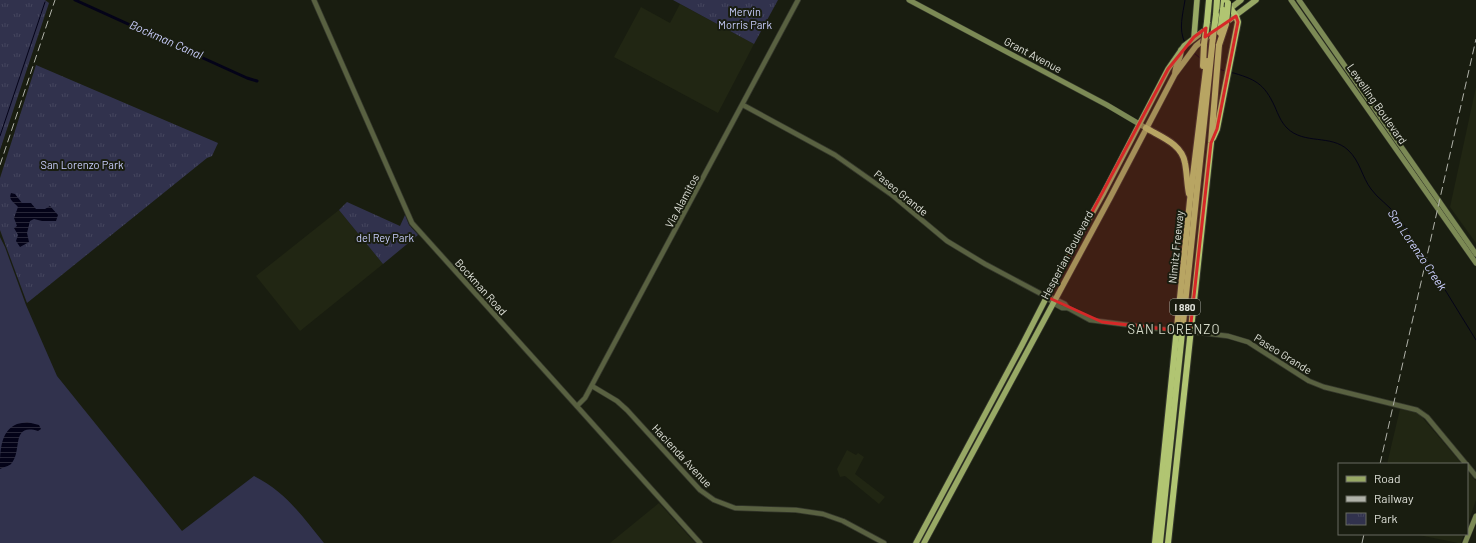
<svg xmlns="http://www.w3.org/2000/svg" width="1476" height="543" font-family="Barlow,sans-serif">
	<defs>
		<pattern id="park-tufts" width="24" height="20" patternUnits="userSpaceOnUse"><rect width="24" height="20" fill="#31324d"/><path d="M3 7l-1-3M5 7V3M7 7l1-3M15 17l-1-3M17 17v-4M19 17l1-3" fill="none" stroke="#45465e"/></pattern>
		<pattern id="water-rules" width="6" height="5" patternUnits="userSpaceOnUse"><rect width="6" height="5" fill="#040318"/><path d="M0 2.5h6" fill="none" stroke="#282739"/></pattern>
	</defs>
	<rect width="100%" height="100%" fill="#191d10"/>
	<!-- built -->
	<g fill="#212613">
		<polygon points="680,4 754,44 718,113 614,57 641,7 670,23"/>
		<polygon points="1476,87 1476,243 1450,207"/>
		<polygon points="339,210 383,264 300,331 256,276"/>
		<polygon points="1400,409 1416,412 1420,415 1462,464 1387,464"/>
		<polygon points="847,450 856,455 858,453 864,457 855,474 885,497 879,504 845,476 840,477 837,469"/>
		<polygon points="1467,470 1476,481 1476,500 1467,526"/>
		<polygon points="659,503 695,543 610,543"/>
		<polygon points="1414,534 1464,534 1461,543 1458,543"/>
	</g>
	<!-- grass -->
	<path fill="#31324d" d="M 0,237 L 5,247 L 26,305 L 57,376 L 182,531 L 254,476 C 287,493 301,515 324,543 L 0,543 Z"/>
	<!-- park -->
	<g fill="url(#park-tufts)">
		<polygon points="0,0 45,0 49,3 0,150"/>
		<polygon points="673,0 778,0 754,44"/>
		<polygon points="36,65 218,143 212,156 207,158 27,303 0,230 0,178"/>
		<polygon points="347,202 400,226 405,215 409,225 418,235 383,264 339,210"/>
	</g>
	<!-- water -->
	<g fill="url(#water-rules)">
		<path d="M 11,193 L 15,194 L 22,203 L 31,203 L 36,209 L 45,209 L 50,206 L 58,215 L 56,221 L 42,221 L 34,219 L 30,221 L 27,233 L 29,242 L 20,247 L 16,241 L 18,235 L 14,228 L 17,226 L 14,218 L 18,207 C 14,202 8,200 11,193 Z"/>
		<path d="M 27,422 L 39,425 L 41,429 L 38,431 C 10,423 23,452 11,464 C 9,466 4,467 0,469 C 0,452 0,431 17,424 C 20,423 24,423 27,422 Z"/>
	</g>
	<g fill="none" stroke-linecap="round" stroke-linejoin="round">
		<!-- stream -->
		<g stroke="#040318" stroke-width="1">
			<path d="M 1185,0 C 1183,14 1178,29 1185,43"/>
			<polyline points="1194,53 1200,58"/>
			<polyline points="1219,69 1225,71"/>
			<path d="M 1230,72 C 1255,79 1264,83 1275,107 C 1278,114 1281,122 1287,128 C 1304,145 1331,134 1348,150 C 1360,161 1362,177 1371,189 C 1378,199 1389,205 1396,215 C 1404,224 1410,235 1417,245 C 1437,276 1456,308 1476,340"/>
			<polyline points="0,136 45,2"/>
		</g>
		<!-- canal -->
		<polyline stroke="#040318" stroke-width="3" points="75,0 247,78 257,81"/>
		<defs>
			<g id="tertiary">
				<polyline points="314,0 412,223 700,543"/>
				<polyline points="743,105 835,155 892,195 947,241 985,264 1047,297 1053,303 1062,308 1068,308 1090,320 1160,329"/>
				<polyline points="1053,298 1065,304 1068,308"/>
				<polyline points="1203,333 1228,336 1248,342 1309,381 1324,387 1417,410 1427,417 1466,464"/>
				<polyline points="592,386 617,401 627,410 700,490 714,500 735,508 796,510 823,514 843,521 884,543"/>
				<polyline points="577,406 585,398 798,0"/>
				<polyline points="1467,465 1476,476"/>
			</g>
			<g id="secondary">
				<polyline points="909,0 1107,105 1146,128"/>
				<polyline points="1291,0 1476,263"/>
				<polyline points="1299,0 1476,254"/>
				<polyline points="1465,543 1476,516"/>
			</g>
			<g id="primary">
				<polyline points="1227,11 1241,0"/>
				<polyline points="1224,24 1256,0"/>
				<polyline points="1194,37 1197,0"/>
				<path d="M 1175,72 C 1176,63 1181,59 1181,50"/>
				<polyline points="916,543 1022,345 1060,271 1103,194 1168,69 1184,46 1218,20"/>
				<polyline points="924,543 1110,198 1175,74 1196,46 1216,30"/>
			</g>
			<g id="motorway">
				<polyline points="1223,10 1224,0"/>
				<polyline points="1216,15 1217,0"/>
				<polyline points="1207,22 1209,0"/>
				<polyline points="1203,66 1204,44"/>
				<path d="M 1146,128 C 1161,137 1182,144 1185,163 C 1187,173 1187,184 1189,194"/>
				<polyline points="1213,138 1217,129 1238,22 1236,16 1230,8"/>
				<polyline points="1155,543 1190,200 1207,61"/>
				<polyline points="1160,543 1213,37"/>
				<polyline points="1168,543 1211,143 1219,45"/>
			</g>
		</defs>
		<!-- tertiary casing -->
		<use href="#tertiary" stroke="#35382c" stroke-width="6"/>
		<!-- secondary casing -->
		<use href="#secondary" stroke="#35382c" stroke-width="6"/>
		<!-- primary casing -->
		<use href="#primary" stroke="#35382c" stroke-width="7"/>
		<!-- motorway casing -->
		<use href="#motorway" stroke="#35382c" stroke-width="8"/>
		<!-- tertiary -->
		<use href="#tertiary" stroke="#596141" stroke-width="4.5"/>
		<!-- secondary -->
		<use href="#secondary" stroke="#7c8a55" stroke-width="5"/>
		<!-- primary -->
		<use href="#primary" stroke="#98a965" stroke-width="5.5"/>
		<!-- motorway -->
		<use href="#motorway" stroke="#b1c572" stroke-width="6"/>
		<!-- rail -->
		<g stroke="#b0b2a9" stroke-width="1" stroke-dasharray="8 4" stroke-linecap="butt">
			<polyline points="0,165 55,0"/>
			<polyline points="1380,464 1476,39"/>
			<polyline points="1362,543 1364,534"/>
		</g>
		<defs>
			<polyline id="tertiary-bridge" points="1160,329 1203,333"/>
			<g id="motorway-bridge">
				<polyline points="1220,33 1223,10"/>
				<polyline points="1213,37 1216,15"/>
				<polyline points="1204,44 1207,22"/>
				<polyline points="1219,45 1226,24 1228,3"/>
			</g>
		</defs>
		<!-- tertiary-bridge casing -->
		<use href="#tertiary-bridge" stroke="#35382c" stroke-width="6" stroke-linecap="butt"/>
		<!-- motorway-bridge casing -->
		<use href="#motorway-bridge" stroke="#35382c" stroke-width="8" stroke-linecap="butt"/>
		<!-- tertiary-bridge -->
		<use href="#tertiary-bridge" stroke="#596141" stroke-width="4.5"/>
		<!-- motorway-bridge -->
		<use href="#motorway-bridge" stroke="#b1c572" stroke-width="6"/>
	</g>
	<!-- marked area -->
	<path fill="#d62828" fill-opacity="0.2" stroke="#d62828" stroke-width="3" stroke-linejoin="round" d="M 1236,16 L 1238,22 L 1217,129 L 1211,143 L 1190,332 L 1102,322 L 1047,297 L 1168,69 L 1194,37 L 1206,28 L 1205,37 Z"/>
	<g text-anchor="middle" stroke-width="4" stroke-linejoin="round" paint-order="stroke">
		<!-- shield labels -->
		<rect fill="#191d10" stroke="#a4a69d" stroke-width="1" x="1170" y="299" width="30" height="16" rx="3"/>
		<g font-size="10" font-weight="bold" fill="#dfe1d9">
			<text x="1185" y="311">I 880</text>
		</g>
		<!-- park labels -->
		<g font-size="11" fill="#cacffe" stroke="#191d10">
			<text x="745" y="16">Mervin<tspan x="745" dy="13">Morris Park</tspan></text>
			<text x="82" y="169">San Lorenzo Park</text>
			<text x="385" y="242">del Rey Park</text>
		</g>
		<!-- street labels -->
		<g font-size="11" fill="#dfe1d9" stroke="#191d10">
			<text transform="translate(1033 55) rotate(28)" y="4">Grant Avenue</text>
			<text transform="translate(1377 104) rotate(55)" y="4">Lewelling Boulevard</text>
			<text transform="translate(901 193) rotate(39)" y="4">Paseo Grande</text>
			<text transform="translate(682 201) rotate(-62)" y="4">Via Alamitos</text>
			<text transform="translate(1176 247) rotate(-84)" y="4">Nimitz Freeway</text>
			<text transform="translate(1067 255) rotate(-62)" y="4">Hesperian Boulevard</text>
			<text transform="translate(481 287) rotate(48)" y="4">Bockman Road</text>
			<text transform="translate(1283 354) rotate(32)" y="4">Paseo Grande</text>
			<text transform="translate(682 456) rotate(47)" y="4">Hacienda Avenue</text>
		</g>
		<!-- water labels -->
		<g font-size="12" font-style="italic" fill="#ccd0ff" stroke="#191d10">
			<text transform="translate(166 40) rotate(24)" y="4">Bockman Canal</text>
			<text transform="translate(1417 250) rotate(56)" y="4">San Lorenzo Creek</text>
		</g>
		<!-- quarter labels -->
		<g font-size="13" letter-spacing="1" fill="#d7dccb" stroke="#191d10">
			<text x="1174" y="334">SAN LORENZO</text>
		</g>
	</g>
	<!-- legend -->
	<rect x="1338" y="463" width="130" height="72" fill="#191d10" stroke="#686b60"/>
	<rect x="1346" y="476" width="20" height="6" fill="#98a965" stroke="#686b60"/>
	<text x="1374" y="483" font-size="12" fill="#dfe1d9">Road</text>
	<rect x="1346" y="496" width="20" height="6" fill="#b0b2a9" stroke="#686b60"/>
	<text x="1374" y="503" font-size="12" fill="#dfe1d9">Railway</text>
	<rect x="1346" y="513" width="20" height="12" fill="url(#park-tufts)" stroke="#686b60"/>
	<text x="1374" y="523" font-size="12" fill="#dfe1d9">Park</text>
</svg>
